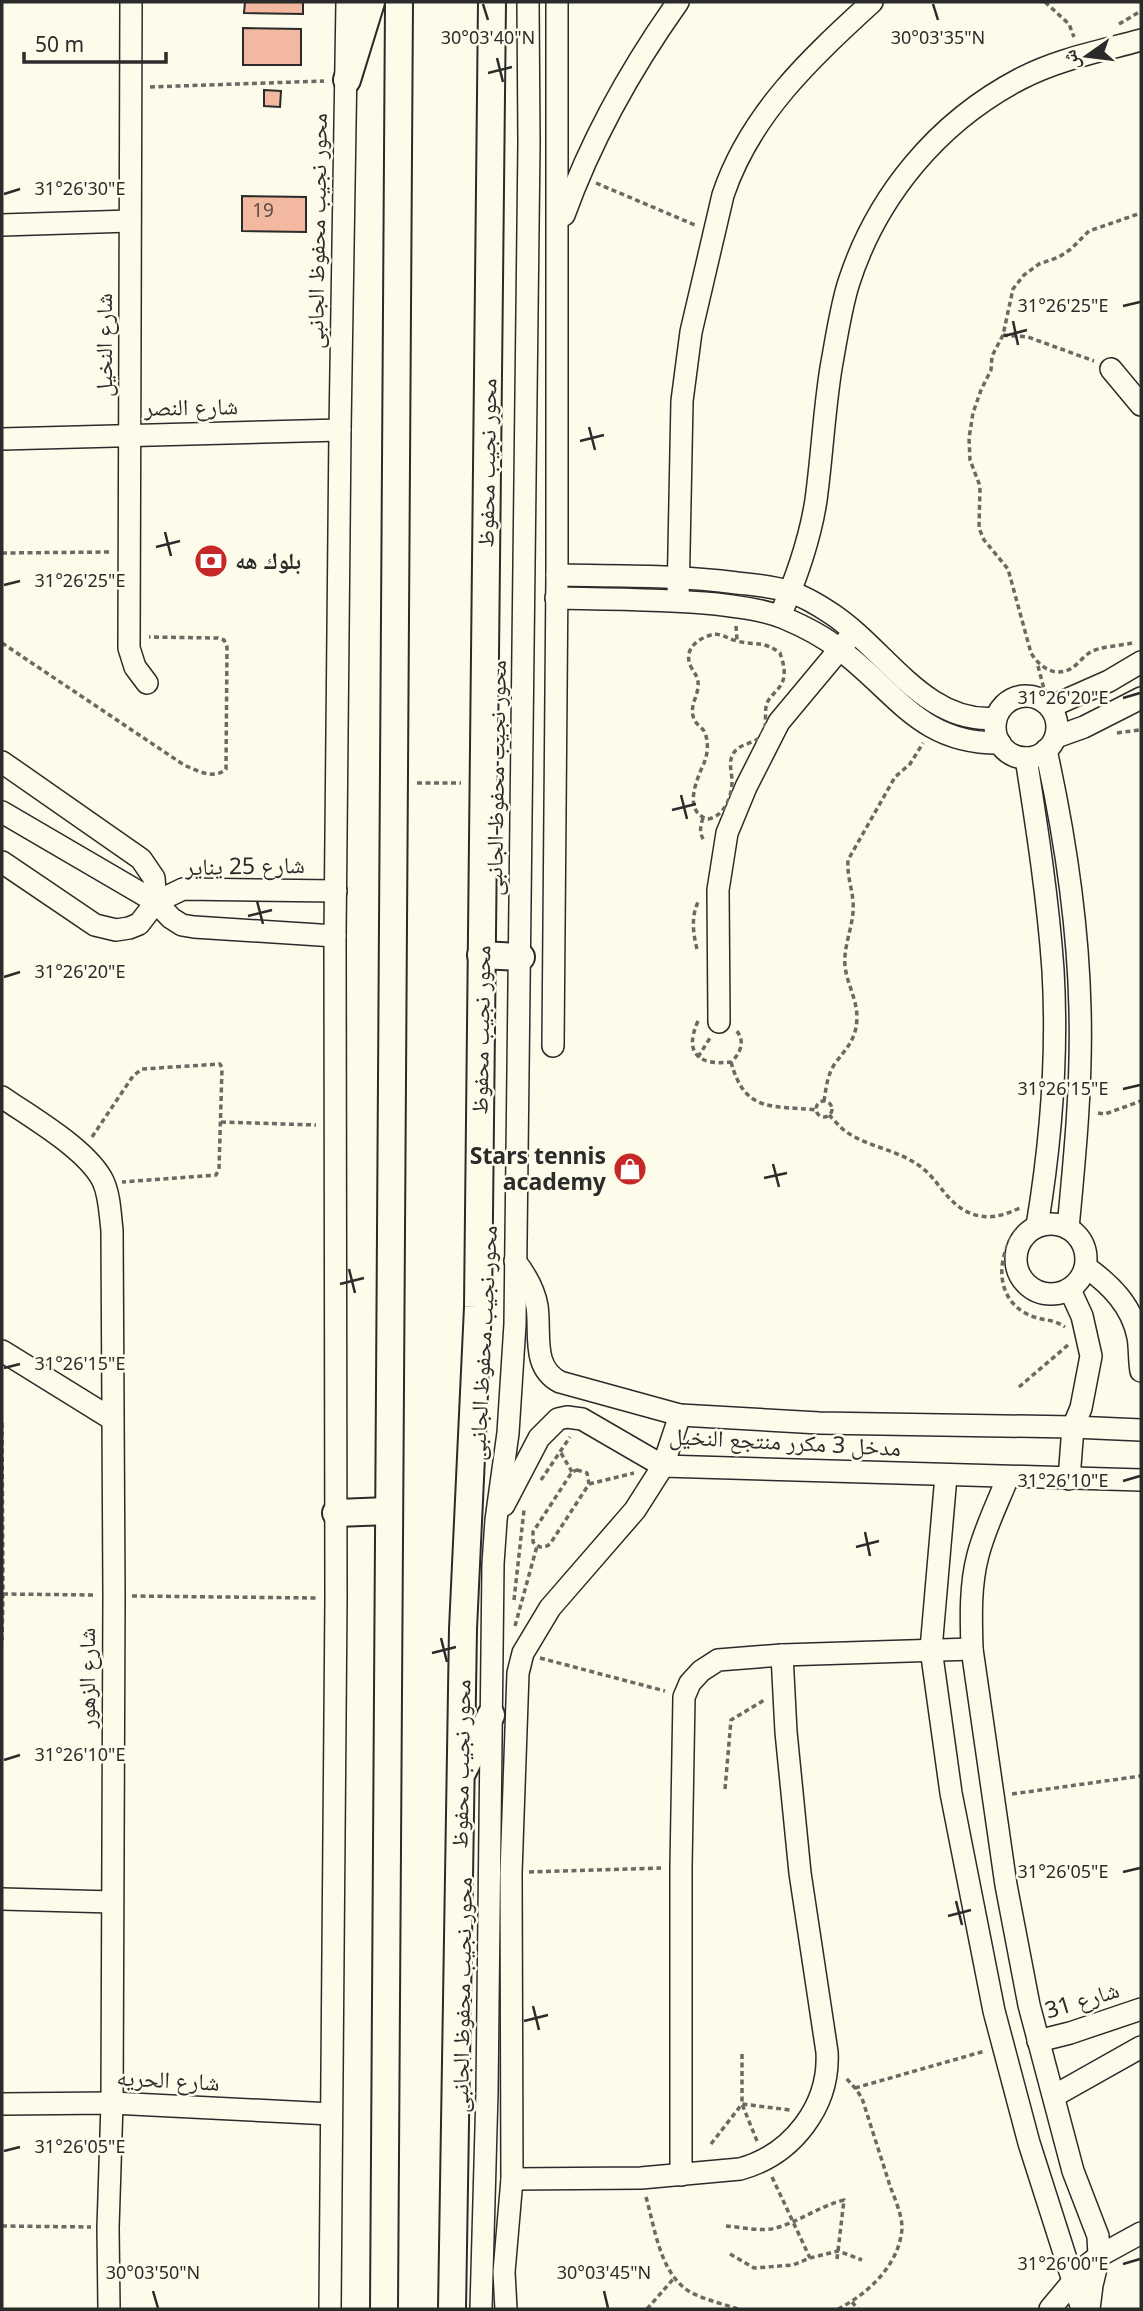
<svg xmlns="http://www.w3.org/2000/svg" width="1143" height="2311" font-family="'Noto Sans','Noto Naskh Arabic',sans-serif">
	<rect width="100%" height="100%" fill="#fdfbea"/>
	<!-- building -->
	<g fill="#f2b8a0" stroke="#2b2b2b" stroke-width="2">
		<polygon points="245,2 303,2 303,14 244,13"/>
		<polygon points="243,28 301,29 301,65 243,65"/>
		<polygon points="264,90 281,91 280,107 264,106"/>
		<polygon points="242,196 306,197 306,232 242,231"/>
	</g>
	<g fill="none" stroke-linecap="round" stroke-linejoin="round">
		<defs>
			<g id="minor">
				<polyline points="131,2 129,648 135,667 147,683"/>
				<path d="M 564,215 C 591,140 632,67 678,2"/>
				<polyline points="2,225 130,221"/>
				<polyline points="1111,369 1141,405"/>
				<polyline points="2,439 340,430"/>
				<path d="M 557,575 C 617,576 678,575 737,583 C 755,585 773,586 790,592 C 803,596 820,606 832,614 C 885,649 926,725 996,718"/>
				<path d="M 556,598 C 609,599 663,599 716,604 C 738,607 762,609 784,618 C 803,626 823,636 839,649 C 896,691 919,744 1000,743"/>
				<path d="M 678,600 L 682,401 L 691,332 L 723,195 C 750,114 811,58 872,2"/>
				<path d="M 780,616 C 796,579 810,540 816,500 C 822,456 824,412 831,368 C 836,341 840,312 848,285 C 876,196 938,122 1020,79 C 1058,59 1101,51 1141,40"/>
				<circle cx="1026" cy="727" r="31"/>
				<polyline points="1050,707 1109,681 1141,662"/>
				<polyline points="1056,737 1084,727 1141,698"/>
				<path d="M 1046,750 C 1065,836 1078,922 1080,1009 C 1082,1083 1075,1155 1068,1228"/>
				<path d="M 1026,758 C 1037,828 1048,899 1053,970 C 1058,1056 1051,1142 1037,1226"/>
				<polyline points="2,762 141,859 154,878 156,902"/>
				<polyline points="2,812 156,902 171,918 182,925 194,927 335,936"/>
				<polyline points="2,862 95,925 116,930 129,928 139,924 156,902 183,889 336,891"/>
				<polyline points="719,1022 718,890 727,833 746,787 779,722 849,638"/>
				<polyline points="553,1046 557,575 557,2"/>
				<path d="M 2,1097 C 32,1118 87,1149 103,1181 C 110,1196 110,1215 112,1230 L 114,1595 L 112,2103 L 108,2228 L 109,2309"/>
				<circle cx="1051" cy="1259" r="35"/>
				<path d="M 515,1261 C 525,1274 534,1288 537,1306 C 541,1333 531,1367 560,1382 L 680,1415 L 819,1423 L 1073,1427 L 1141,1430"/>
				<path d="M 1086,1267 C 1111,1285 1132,1306 1138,1337 C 1140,1348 1139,1360 1141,1371"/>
				<polyline points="2,1351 112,1419"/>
				<polyline points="946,1476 931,1649 951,1793 994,2011 1029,2143 1082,2309"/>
				<path d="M 1008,1477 C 998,1502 985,1528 978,1555 C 970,1585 971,1617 972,1649 L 1006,1885 L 1029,2005 L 1073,2171 L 1098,2236 L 1099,2256 L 1092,2285 L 1089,2309"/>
				<polyline points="1069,1479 1073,1427 1081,1408 1091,1356 1082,1316 1070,1290"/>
				<polyline points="504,1505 539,1438 558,1419 567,1417 582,1419 663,1466 1141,1480"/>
				<polyline points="2,1899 112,1902"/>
				<polyline points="1038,2041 1070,2033 1141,2009"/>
				<polyline points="1054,2096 1141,2047"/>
				<polyline points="2,2104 112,2103 331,2114"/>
				<polyline points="681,2175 681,1867 684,1697 690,1683 701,1671 718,1660 782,1655 972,1649"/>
				<path d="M 512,2179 L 641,2178 L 740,2169 C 792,2155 830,2106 827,2052 L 800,1873 L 786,1732 L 782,1655"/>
				<polyline points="330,2309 336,1599 335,936 340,430 347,2"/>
				<polyline points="481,2309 487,2092 493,1564 496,1520 508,1433 515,1324 529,143 528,2"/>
				<polyline points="506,2309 504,2272 512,2179 511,1873 518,1673 523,1653 550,1608 635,1510 663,1466 680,1415"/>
				<polyline points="1050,2309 1085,2267 1099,2256 1141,2233"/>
			</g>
			<g id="major">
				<polyline points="347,80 371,2"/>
				<polyline points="481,955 521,957"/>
				<polyline points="336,1513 389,1511"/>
				<polyline points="463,1771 491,1715"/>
				<polyline points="384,2309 399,2"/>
				<polyline points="452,2309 463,1629 478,1307 492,2"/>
			</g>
		</defs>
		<!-- minor casing -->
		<use href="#minor" stroke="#2b2b2b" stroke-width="24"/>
		<!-- major casing -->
		<use href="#major" stroke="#2b2b2b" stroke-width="30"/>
		<!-- path -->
		<g stroke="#6a6964" stroke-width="3.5" stroke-dasharray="5 3.5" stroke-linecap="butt">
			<polyline points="1045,2 1069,24 1074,37"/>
			<polyline points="1119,24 1141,11"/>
			<polyline points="150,87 324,81"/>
			<polyline points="596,183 695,225"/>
			<polyline points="1003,335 1028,337 1094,361"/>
			<polyline points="2,553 111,552"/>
			<polyline points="736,626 737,641"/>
			<path d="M 715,634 C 724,635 729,639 737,641 C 755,646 763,640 780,653 C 782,660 785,667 784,674 C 784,687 774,691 768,701 C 762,712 770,728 760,737 C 752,745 739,743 733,754 C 728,763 732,772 732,781 C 732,796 725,816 708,819 C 682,812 697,779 704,763 C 708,753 709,741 704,731 C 701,727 696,724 694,719 C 689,707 697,698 698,687 C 699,678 695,674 691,667 C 682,648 700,637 715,634 Z"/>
			<path d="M 2,643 L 184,765 C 198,771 214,780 226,769 L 227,647 L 224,640 L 218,638 L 149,637"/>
			<path d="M 1132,643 C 1119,646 1100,646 1089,653 C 1083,657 1078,664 1072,668 C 1056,678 1040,668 1031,653 L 1008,569 L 984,540 L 979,528 L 980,486 L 970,460 L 969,438 L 973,413 L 981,390 L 991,370 L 992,356 L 1003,335 L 1013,289 L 1024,275 L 1039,264 L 1059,257 L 1071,249 L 1089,231 L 1141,213"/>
			<polyline points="1038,666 1044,689"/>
			<polyline points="1117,733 1139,730 1141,728"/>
			<polyline points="417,783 461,783"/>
			<path d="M 703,818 C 700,827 699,834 705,842"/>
			<path d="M 697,949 C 693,933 691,917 698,902"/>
			<path d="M 698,1021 C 684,1052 697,1066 731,1062 C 741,1053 746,1040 735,1029"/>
			<polyline points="698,1057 710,1038"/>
			<path d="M 731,1062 C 745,1114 773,1105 816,1110"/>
			<path d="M 824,1101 C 826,1089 827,1076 834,1065 C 846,1048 856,1041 857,1018 C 857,999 847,984 845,966 C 843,944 855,924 853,902 C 852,887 847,877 848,860 L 895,777 L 910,764 L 923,743"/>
			<circle cx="824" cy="1109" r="8"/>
			<polyline points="1098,1113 1105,1114 1141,1101"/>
			<path d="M 829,1115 C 834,1120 839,1126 845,1131 C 868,1148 904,1150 927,1172 C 944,1189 953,1211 980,1216 C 994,1219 1009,1213 1022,1207"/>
			<polyline points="221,1122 316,1125"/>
			<polyline points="92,1137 133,1076 142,1069 220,1064 222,1068 219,1169 216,1175 122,1182"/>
			<path d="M 1017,1230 C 996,1256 994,1299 1029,1315 C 1041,1321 1052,1318 1065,1327"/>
			<polyline points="1019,1387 1068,1345"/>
			<polyline points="2,1423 3,1594 2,1641"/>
			<polyline points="561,1453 572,1472"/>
			<path d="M 577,1470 L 587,1473 L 589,1484 L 550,1544 C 543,1549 539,1548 533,1542 L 533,1532 L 572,1472 Z"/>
			<polyline points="541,1480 570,1437"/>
			<polyline points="589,1484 634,1473"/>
			<polyline points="3,1594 96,1595"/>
			<polyline points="132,1596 316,1598"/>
			<polyline points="514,1600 524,1510"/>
			<polyline points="515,1626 537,1546"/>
			<polyline points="540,1658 665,1691"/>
			<polyline points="725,1789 731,1720 766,1699"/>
			<polyline points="1012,1794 1141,1776"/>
			<polyline points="529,1872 661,1868"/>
			<polyline points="742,2054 742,2104 757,2141"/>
			<polyline points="855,2088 985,2051"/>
			<polyline points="711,2144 742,2104 790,2110"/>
			<polyline points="772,2177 810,2258"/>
			<path d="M 646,2197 C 655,2228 660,2276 692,2293 C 706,2300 723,2304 738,2309"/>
			<polyline points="2,2226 91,2227"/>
			<path d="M 726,2226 C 741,2227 761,2232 776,2228 C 800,2221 820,2206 844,2200 L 837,2259"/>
			<polyline points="730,2254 754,2268 793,2265 810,2258 838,2251 862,2260"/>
			<polyline points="852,2302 858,2309"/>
			<polyline points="647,2309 675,2277"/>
			<path d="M 838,2309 C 868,2294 900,2264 902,2228 C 902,2215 895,2199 890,2186 C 881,2157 871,2127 862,2098 L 855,2088 L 846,2078"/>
		</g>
		<!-- minor -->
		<use href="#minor" stroke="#fdfbea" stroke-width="21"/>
		<!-- major -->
		<use href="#major" stroke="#fdfbea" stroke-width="26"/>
	</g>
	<!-- ticks -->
	<path fill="none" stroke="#2b2b2b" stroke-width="2.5" d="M 483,4 L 488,20M 933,4 L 938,20M 497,58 L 503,82M 488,73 L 512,67M 4,194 L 20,189M 1123,306 L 1140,302M 1013,321 L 1018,345M 1004,336 L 1027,330M 589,427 L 595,450M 580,441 L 604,435M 165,532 L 171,556M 156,547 L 180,541M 4,585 L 20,581M 1123,698 L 1140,693M 681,795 L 687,819M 672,810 L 696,804M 257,901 L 263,924M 248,916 L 272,910M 4,977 L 20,972M 1123,1089 L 1140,1085M 773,1164 L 779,1187M 764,1178 L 787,1173M 349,1269 L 355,1293M 340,1284 L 364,1278M 4,1368 L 20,1364M 1123,1481 L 1140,1476M 865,1532 L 870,1556M 856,1547 L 879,1541M 441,1638 L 447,1662M 432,1653 L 456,1647M 4,1760 L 20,1755M 1123,1872 L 1140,1868M 956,1901 L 962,1925M 948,1916 L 971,1910M 533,2006 L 539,2030M 524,2021 L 548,2015M 4,2151 L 20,2147M 1123,2264 L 1140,2259M 153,2291 L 158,2308M 604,2291 L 608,2308"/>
	<!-- icons -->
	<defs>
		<symbol id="bank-disc" viewBox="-11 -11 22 22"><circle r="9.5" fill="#c62828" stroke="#fdfbea"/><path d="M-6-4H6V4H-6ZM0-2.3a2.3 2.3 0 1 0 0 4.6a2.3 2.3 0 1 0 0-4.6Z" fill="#fff"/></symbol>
		<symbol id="shop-disc" viewBox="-11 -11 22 22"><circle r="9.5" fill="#c62828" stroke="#fdfbea"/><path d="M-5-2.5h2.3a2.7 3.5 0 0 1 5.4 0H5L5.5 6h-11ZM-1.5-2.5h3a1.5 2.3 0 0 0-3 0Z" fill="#fff"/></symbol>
	</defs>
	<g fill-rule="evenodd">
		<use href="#bank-disc" x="192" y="542" width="38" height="38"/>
		<use href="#shop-disc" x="611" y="1150" width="38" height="38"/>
	</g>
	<g text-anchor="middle" stroke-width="5" stroke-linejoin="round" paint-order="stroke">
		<!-- number labels -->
		<g font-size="19" fill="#5d4e48">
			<text x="263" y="217">19</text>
		</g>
		<!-- street labels -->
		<g font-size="23" fill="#2b2b2b" stroke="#fdfbea">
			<text transform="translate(317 231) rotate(-89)" y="8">محور نجيب محفوظ الجانبى</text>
			<text transform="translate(104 345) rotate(-90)" y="8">شارع النخيل</text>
			<text transform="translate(191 407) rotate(-1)" y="8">شارع النصر</text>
			<text transform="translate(487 463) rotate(-89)" y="8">محور نجيب محفوظ</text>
			<text transform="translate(496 778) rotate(-89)" y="8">محور نجيب محفوظ الجانبى</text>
			<text transform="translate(245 866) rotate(-1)" y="8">شارع 25 يناير</text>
			<text transform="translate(481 1030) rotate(-89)" y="8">محور نجيب محفوظ</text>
			<text transform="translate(483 1343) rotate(-87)" y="8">محور نجيب محفوظ الجانبى</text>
			<text transform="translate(785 1442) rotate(3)" y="8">مدخل 3 مكرر منتجع النخيل</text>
			<text transform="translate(87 1678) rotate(-90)" y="8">شارع الزهور</text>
			<text transform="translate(461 1764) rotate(-89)" y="8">محور نجيب محفوظ</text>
			<text transform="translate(462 1995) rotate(-89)" y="8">محور نجيب محفوظ الجانبى</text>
			<text transform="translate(1082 2000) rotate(-17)" y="8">شارع 31</text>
			<text transform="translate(168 2080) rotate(3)" y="8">شارع الحريه</text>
		</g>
		<!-- poi labels -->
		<g font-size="23" font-weight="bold" fill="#2b2b2b" stroke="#fdfbea" text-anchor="start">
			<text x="235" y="569">بلوك هه</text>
			<text x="606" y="1164" text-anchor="end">Stars tennis<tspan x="606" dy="26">academy</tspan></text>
		</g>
	</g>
	<g font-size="18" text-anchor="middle" fill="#2b2b2b" stroke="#fdfbea" stroke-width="5" stroke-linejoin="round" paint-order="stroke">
		<text x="488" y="44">30°03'40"N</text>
		<text x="938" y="44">30°03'35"N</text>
		<text x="80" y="195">31°26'30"E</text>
		<text x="1063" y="312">31°26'25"E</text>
		<text x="80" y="587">31°26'25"E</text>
		<text x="1063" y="704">31°26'20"E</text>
		<text x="80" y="978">31°26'20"E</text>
		<text x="1063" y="1095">31°26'15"E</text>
		<text x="80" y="1370">31°26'15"E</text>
		<text x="1063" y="1487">31°26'10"E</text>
		<text x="80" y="1761">31°26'10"E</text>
		<text x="1063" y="1878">31°26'05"E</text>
		<text x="80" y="2153">31°26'05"E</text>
		<text x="1063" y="2270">31°26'00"E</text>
		<text x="153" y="2279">30°03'50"N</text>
		<text x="604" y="2279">30°03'45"N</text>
	</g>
	<!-- border -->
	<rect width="1143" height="2311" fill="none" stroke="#2b2b2b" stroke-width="7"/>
	<!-- north arrow -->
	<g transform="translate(1087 56) rotate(256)" stroke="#fdfbea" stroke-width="5" paint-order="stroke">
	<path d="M0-5L12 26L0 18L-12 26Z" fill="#2b2b2b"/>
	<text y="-10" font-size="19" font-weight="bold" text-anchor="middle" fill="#2b2b2b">ش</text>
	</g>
	<!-- scale -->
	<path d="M24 52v10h142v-10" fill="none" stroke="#2b2b2b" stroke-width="3.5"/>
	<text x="35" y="52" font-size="21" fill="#2b2b2b" stroke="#fdfbea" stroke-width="5" paint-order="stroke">50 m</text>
</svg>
